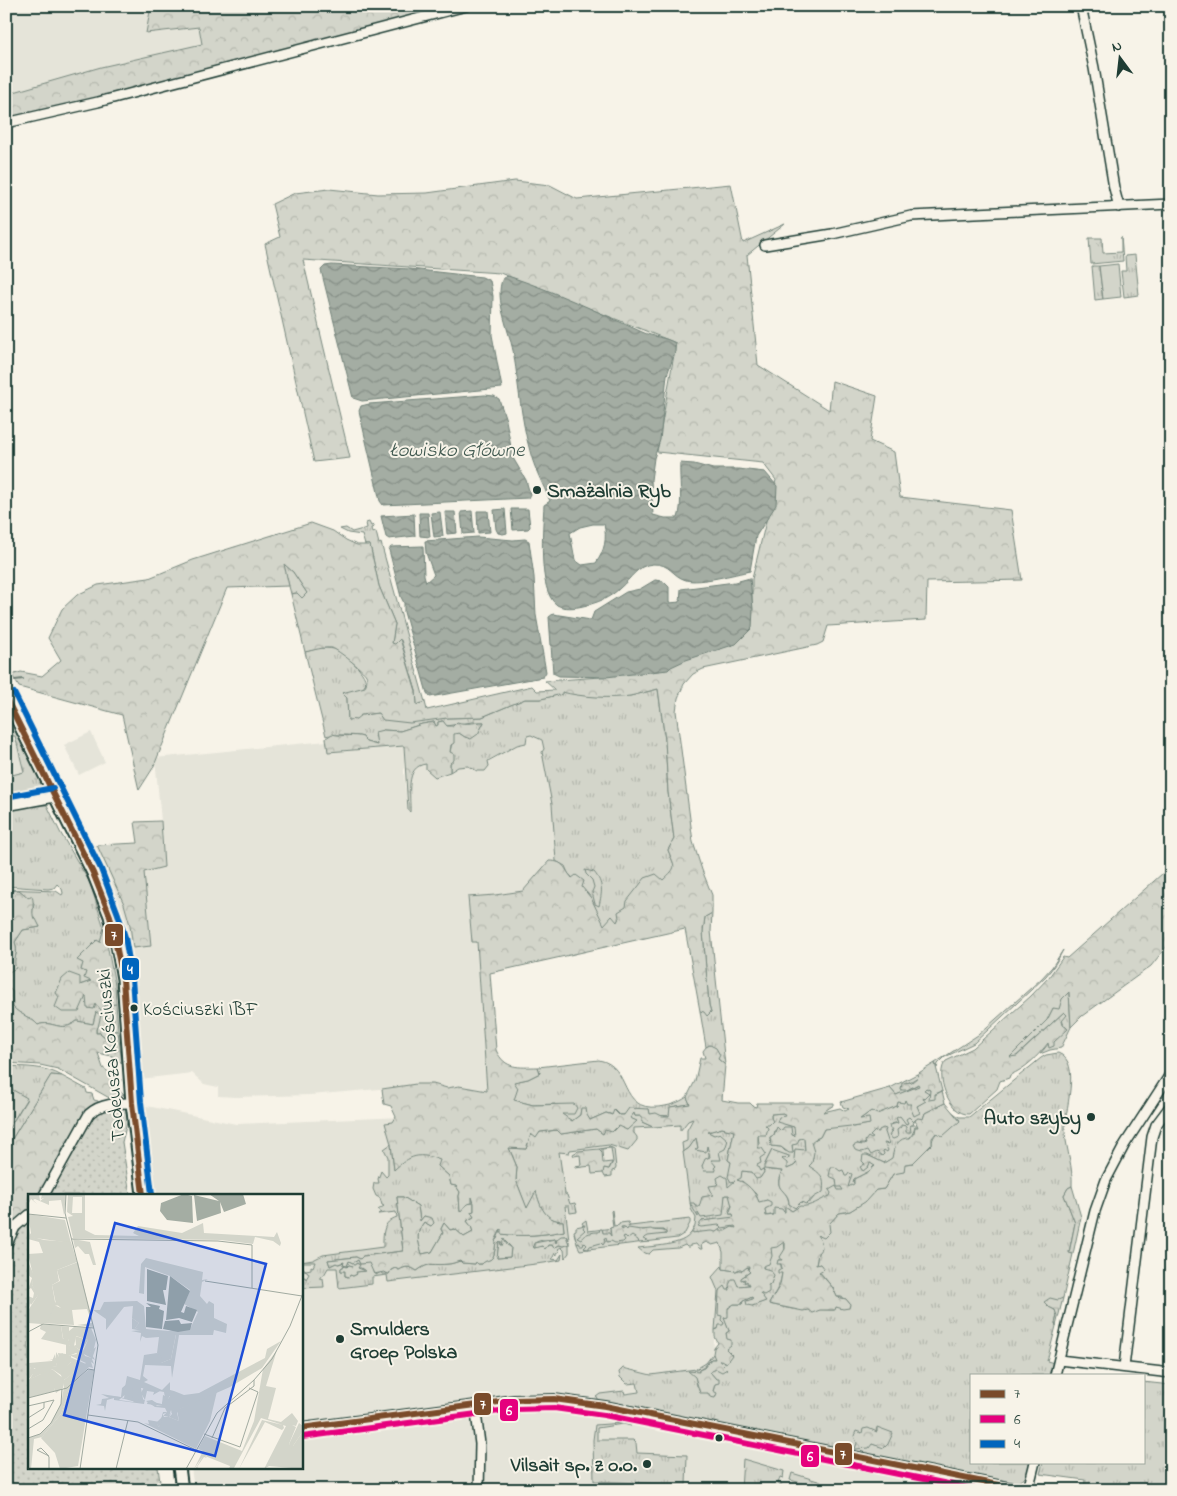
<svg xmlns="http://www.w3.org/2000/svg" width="1177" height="1496" font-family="'Indie Flower',sans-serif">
	<defs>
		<pattern id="grass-tufts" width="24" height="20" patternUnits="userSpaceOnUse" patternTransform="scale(1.25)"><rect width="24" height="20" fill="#d3d5ca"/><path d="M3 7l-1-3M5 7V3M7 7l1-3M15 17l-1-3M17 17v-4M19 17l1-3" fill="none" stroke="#b5b8ae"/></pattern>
		<pattern id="forest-crowns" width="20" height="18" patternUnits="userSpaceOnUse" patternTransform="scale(1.25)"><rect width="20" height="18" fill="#d3d5ca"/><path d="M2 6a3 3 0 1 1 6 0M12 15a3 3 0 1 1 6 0" fill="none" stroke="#b5b8ae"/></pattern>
		<pattern id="garden-dots" width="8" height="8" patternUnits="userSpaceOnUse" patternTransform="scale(1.25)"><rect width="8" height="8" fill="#d3d5ca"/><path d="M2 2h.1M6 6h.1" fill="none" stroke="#b5b8ae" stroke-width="1.8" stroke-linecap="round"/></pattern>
		<pattern id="water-waves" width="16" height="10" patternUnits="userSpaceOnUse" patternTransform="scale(1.25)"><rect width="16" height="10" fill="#a4ada3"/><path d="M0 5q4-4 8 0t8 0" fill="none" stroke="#858e86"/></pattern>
	</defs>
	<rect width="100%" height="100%" fill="#f7f3e8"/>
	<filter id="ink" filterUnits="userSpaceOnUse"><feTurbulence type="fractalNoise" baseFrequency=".02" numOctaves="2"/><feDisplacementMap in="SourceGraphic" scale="10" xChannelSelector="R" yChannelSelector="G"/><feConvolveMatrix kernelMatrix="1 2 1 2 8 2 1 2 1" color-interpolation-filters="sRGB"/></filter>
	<g filter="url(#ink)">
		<!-- built -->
		<g fill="#e5e4d9">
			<polygon points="6,6 355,6 6,105"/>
			<polygon points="6,724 12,736 38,791 6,797"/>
			<polygon points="91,732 105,762 79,775 64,745"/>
			<polygon points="531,734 542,740 544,749 552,804 556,861 549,861 524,891 468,898 472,942 477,942 488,1091 459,1086 447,1088 433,1084 416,1084 391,1088 310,1095 236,1097 218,1096 218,1087 204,1084 192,1073 131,1080 119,951 80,846 163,842 155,758 327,741 328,752 404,746 404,775 408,810 409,811 411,802 409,787 412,773 420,764 426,763 442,774 446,775 458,767 468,766 477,771 488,762 517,745 526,743 527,736"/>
			<polygon points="132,1103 236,1124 499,1113 751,1118 723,1252 722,1266 716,1275 718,1291 713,1354 706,1363 696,1369 651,1375 627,1368 619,1374 620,1377 624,1382 637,1383 639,1392 625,1394 624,1391 599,1402 554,1399 301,1428 301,1195 143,1195"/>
			<polygon points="539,1406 572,1408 770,1450 993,1490 530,1490 475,1488 474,1490 194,1490 191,1467 301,1467 301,1434"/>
		</g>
		<!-- grass -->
		<g fill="url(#grass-tufts)" stroke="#79897f" fill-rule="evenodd">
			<polygon points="1121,237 1123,261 1091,264 1089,238 1102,238 1103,253 1121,252"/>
			<polygon points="1135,255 1139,295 1124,297 1121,271 1126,271 1125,256"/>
			<polygon points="1092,266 1099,266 1103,299 1095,300"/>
			<polygon points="369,522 371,526 374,525 374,527 371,528 372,533 376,532 379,544 381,543 425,702 417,705 416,691 401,640 395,645 392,643 395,624 379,586 370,545 365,545 362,535 348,533 340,529 346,528 352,532 367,528 366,523"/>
			<polygon points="283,563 293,572 307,593 302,598 297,593 291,594"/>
			<path d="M 319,648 C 323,648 330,648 334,649 C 343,652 370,675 365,685 C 363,690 352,695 347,698 L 348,720 L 361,715 L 378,713 L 447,718 L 482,717 L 525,699 L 541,699 L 561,694 L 562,692 L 630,696 L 658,689 L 665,740 L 668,792 L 674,839 L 668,850 L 675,867 L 673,873 L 626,907 L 617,922 L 603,926 L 591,898 L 585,891 L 568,873 L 565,866 L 556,861 L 552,804 L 542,752 L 544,749 L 542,740 L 531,735 L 527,736 L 526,743 L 517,745 L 488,761 L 489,766 L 485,771 L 477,771 L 468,766 L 458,767 L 450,772 L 450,752 L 454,733 L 459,733 L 465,737 L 478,734 L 484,722 L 472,722 L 446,726 L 443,721 L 438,722 L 438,726 L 436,726 L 434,722 L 422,724 L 400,731 L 383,730 L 375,736 L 378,741 L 377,745 L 366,742 L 363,737 C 358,735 330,734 326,736 L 305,652 Z"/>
			<polygon points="6,707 45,784 39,796 6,802 6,771 8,776 24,772 15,736 12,736 6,724"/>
			<path d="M 31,805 L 47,805 L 60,832 L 90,883 L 104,928 L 100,942 L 78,960 L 84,963 L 86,972 L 92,981 L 79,985 L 68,973 L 95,1003 L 116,1004 L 118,1031 L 112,1031 L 109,1040 L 100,1033 L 96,1033 L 96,1012 L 93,1024 L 77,1021 C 61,1034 52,1019 38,1025 C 31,1017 20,1015 12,1007 L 12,991 L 7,988 C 8,982 8,975 10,970 C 14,960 19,953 15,942 L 23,930 L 40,927 L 32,915 L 34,903 L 19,890 L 6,891 L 6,889 L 56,891 L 62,895 L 63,893 L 62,889 L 57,884 L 54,888 L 48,889 L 6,886 L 6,810 Z"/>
			<polygon points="712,913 711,931 725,1065 718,1059 710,1045 706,1047 700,1011 711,1012 709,1005 703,932 705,917"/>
			<path d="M 1063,950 C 1058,960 1053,968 1046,976 L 974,1043 L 945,1057 L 938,1064 L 937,1068 L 935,1063 L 978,1035 L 1041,979 L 1052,967 Z"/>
			<path d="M 1069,991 L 1071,1027 L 1061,1048 L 1050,1050 L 1040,1054 L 1049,1043 L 1054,1042 L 1067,1028 C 1061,1023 1062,1019 1064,1012 L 958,1110 L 954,1108 L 1009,1058 L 1047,1020 L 1053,1008 Z"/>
			<path d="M 1058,1053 C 1083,1062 1063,1113 1065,1133 C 1067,1152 1073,1166 1072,1186 L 1068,1188 L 1064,1195 L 1075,1223 L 1069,1252 L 1073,1254 L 1063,1298 L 1049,1307 L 1055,1310 L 1057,1316 L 1055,1323 L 1056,1326 L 1047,1361 L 1054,1363 L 1052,1375 L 971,1375 L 971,1462 L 1032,1462 C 1024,1484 1022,1483 1000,1481 L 599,1402 L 596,1397 L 600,1394 L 624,1391 L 625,1394 L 639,1392 L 637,1383 L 627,1384 L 620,1377 L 619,1372 L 623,1368 L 651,1375 L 696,1369 L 706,1363 L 713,1354 L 715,1356 L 715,1359 L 711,1359 L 704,1367 L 699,1370 L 699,1372 L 695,1373 L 697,1386 L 713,1392 L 716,1379 L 710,1372 C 722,1365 728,1347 726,1333 L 729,1331 L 724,1319 L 728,1308 L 734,1304 L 742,1304 L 743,1301 L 752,1297 L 752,1306 L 765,1301 L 759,1293 L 767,1285 L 763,1269 L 770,1248 L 784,1242 L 785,1249 L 782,1260 L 778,1260 C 788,1274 776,1291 769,1304 L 792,1309 L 834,1310 L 836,1307 L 850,1304 C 846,1299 843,1296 837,1297 L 833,1288 L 819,1271 L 823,1269 L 820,1264 L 816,1266 L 818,1253 L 816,1234 L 829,1224 L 839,1213 L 850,1211 L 864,1202 L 876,1190 L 884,1189 L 893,1174 L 905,1164 L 913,1163 L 932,1144 C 932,1130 950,1126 960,1120 L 953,1114 L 853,1190 L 753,1228 L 689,1237 L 695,1226 L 696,1218 L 691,1209 L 683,1152 L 689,1148 L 696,1137 L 698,1148 L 696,1149 L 701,1151 L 707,1145 C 712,1158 708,1156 702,1166 L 714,1168 L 711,1159 L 714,1135 L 707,1132 L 722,1128 L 734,1131 L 728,1160 L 742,1171 L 751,1172 L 760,1178 L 764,1172 L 763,1169 L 760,1171 L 756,1165 L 759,1144 L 758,1135 L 771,1118 L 771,1114 L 783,1113 L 786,1116 L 782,1123 L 794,1127 L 796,1136 L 775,1130 L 774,1135 L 770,1137 L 771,1146 L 781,1147 L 785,1151 L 793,1153 L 792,1145 L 799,1139 L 804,1137 L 805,1151 L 794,1166 L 787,1169 L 782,1159 L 783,1158 L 772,1150 L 764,1166 L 770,1170 L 782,1171 C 772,1191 788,1188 789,1204 L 801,1202 L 810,1202 L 814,1197 C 811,1181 801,1143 820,1137 L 824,1129 L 848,1119 L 853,1127 L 869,1124 L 859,1120 L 871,1111 L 877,1113 L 897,1106 L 898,1102 L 905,1100 L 918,1110 L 917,1106 L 925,1101 L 923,1099 L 928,1093 L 924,1090 L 926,1088 L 930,1090 L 931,1094 L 935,1095 L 942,1091 L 945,1103 L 925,1113 L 923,1119 L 915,1120 L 914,1122 L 909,1117 L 908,1123 L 906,1124 L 903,1121 L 891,1124 L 893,1128 L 890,1132 L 897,1130 L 901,1124 L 906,1126 L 907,1132 L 909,1125 L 917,1125 L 919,1127 L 915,1127 C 913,1138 903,1143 894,1149 L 893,1158 L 884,1163 L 867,1155 L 862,1170 L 868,1167 L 870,1162 L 875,1165 L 868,1172 L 854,1179 L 853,1182 L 855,1184 L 884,1165 L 951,1111 L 959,1117 L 969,1117 L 1041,1058 L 1046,1055 ZM 880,1132 L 885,1150 L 877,1152 L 857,1144 C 866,1146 873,1139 880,1132 ZM 742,1181 L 756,1194 L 759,1203 L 767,1200 L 764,1209 L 766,1216 L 785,1212 L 785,1207 L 792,1211 L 797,1209 L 773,1218 L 702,1221 L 734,1218 L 733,1214 L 730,1214 L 729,1210 L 732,1206 L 730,1195 L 725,1195 L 722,1212 L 698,1212 L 696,1208 L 699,1207 L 714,1195 L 718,1182 L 728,1187 ZM 877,1428 L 880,1446 L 872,1444 L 855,1448 L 863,1433 L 877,1432 Z"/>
			<path d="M 599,1060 C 632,1066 618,1111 658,1107 C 669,1106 678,1103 687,1097 L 690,1104 L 671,1107 L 670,1116 L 650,1115 L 649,1109 C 635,1112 621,1118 606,1113 L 590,1120 L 581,1109 L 580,1115 L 572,1121 L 561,1114 L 555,1104 L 533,1105 L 514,1100 L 513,1082 L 528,1079 L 540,1073 L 538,1067 Z"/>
			<path d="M 6,1066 C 26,1067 45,1066 62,1076 L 51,1075 L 6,1149 L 6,1133 L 27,1099 L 6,1086 Z"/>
			<polygon points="917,1074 918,1077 908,1083 907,1090 919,1084 920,1086 896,1095 890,1088"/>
			<path d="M 414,1101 L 417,1103 L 413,1111 C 423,1115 430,1117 438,1109 L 452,1110 L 456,1113 L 463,1113 L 461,1122 L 455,1119 L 443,1119 L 442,1125 L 434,1124 L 434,1121 L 431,1120 L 429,1123 L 424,1121 L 421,1124 L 424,1129 L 435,1129 L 439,1136 L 449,1139 L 458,1131 L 459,1134 L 452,1142 L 459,1144 L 460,1148 L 453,1146 L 448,1149 L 438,1166 L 449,1176 L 451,1185 L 456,1186 L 460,1192 L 459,1196 L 460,1211 L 467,1204 L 472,1203 L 471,1195 L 474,1203 L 474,1211 L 471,1212 L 474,1217 L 467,1221 L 471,1226 L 473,1232 L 464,1237 L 455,1229 L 450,1230 L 444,1223 L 441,1229 L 443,1233 L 432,1252 L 422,1254 C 418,1241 415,1234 424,1222 L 431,1226 L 433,1223 L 432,1219 L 424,1216 L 420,1221 L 418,1206 L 403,1197 L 397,1197 L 403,1251 L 363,1256 L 360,1259 L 356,1257 L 328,1260 L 330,1266 L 336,1263 L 339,1264 L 344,1262 L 343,1265 L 347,1266 L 349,1261 L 353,1263 L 358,1260 L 360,1264 L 369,1262 L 373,1269 L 373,1272 L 374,1274 L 376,1273 L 376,1275 L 381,1272 L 382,1274 L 389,1274 L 391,1270 L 395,1268 L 399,1270 C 406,1266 410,1266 417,1271 C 430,1261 434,1266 448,1264 C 452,1264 456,1262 460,1261 L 462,1263 L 475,1264 L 476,1261 L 478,1264 L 482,1264 C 485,1260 489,1261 492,1258 C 495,1255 495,1247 496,1242 L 494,1241 L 497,1239 L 501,1229 L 502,1234 C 523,1237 543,1235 564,1231 L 563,1221 C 545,1221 540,1207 536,1192 L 527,1209 L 516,1180 L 517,1167 L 509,1148 L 526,1149 L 531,1134 L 536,1137 L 540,1132 L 558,1130 L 561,1134 L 596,1129 L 603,1134 L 605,1129 L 612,1132 L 618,1125 L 627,1130 L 636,1121 L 630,1118 L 634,1113 L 635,1116 L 642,1116 L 642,1122 L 653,1127 L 634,1128 L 634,1133 L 637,1137 L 637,1140 L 628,1151 L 609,1145 L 570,1150 L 569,1153 L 559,1152 L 565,1194 L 567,1195 L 570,1204 L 575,1203 L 577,1212 L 570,1213 L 569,1206 L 565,1206 L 569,1240 L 566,1236 C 559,1236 559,1239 555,1243 L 555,1239 C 548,1240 537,1239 533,1245 L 534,1248 L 543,1246 L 545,1249 L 548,1245 L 552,1245 L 554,1248 L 559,1245 L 563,1246 L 568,1244 L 569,1241 L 569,1253 L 565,1258 L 564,1250 L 561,1247 L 558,1249 L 560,1251 L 557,1253 L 557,1255 L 555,1253 L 552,1259 L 558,1260 L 562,1254 L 561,1260 L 544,1263 L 388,1282 L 387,1275 L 372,1277 L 372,1284 L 339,1288 L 337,1268 L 328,1268 L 324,1275 L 320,1277 L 320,1279 L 323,1278 L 324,1287 L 301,1288 L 301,1278 L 305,1277 L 306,1279 L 309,1274 L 307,1271 L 301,1269 L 301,1267 L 306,1270 L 311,1269 L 311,1266 L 313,1267 L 315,1262 L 301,1262 L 313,1260 L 323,1255 L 383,1247 C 383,1234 382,1222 397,1217 L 396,1212 L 378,1214 L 381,1212 L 378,1210 L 384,1206 L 382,1205 L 380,1198 L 376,1196 L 373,1189 L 374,1183 L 379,1183 L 378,1179 L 381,1171 L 386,1177 L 388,1175 L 388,1157 L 384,1149 L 391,1144 L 394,1170 L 402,1162 L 395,1158 L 393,1150 L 394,1141 L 398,1139 L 412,1124 L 407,1114 L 404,1110 ZM 504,1240 L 511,1247 L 510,1257 L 497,1258 L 499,1242 L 500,1241 L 501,1246 L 503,1245 L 502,1242 ZM 357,1263 L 359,1265 L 357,1268 L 361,1268 L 365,1271 L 355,1272 L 357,1274 L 353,1276 L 350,1275 L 348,1277 L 345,1276 L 345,1271 L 341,1271 L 341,1268 L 344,1266 L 347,1268 L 349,1265 L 353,1266 Z"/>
			<polygon points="610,1147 614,1149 616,1168 615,1170 612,1171 612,1176 605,1177 603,1173 603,1168 609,1169 613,1162 611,1148 602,1149 602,1152 599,1151 599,1149"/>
			<polygon points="690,1219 690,1223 685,1233 677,1238 580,1250 577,1244 579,1243 583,1244 584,1242 587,1244 605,1242 604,1238 607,1238 611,1241 624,1240 623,1237 625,1236 666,1234 663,1230 634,1230 611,1234 610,1237 582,1240 576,1238 576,1240 574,1233 582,1232 584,1226 582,1223 586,1220 588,1231"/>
			<polygon points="722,1266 723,1269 736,1271 749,1267 750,1272 741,1278 749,1285 738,1286 727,1291 723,1316 724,1325 715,1330 718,1291 712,1277"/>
			<polygon points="1143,1382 1171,1385 1171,1490 1084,1490 1085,1480 1040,1474 1043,1462 1143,1462"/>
			<polygon points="623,1423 631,1426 623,1424 597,1428 597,1440 633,1440 636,1443 637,1453 687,1455 686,1485 594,1481 593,1440 595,1425"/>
			<polygon points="743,1459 784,1471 783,1478 780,1477 778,1484 782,1485 781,1490 741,1490"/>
			<polygon points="792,1473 821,1482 820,1488 790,1480"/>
		</g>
		<!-- forest -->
		<g fill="url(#forest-crowns)" stroke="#79897f">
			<polygon points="151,6 457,6 142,88 6,119 6,104 10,104 14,92 101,67 202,44 199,27 146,33"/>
			<path d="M 515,181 L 550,185 L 577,199 L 731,184 L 743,243 L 785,224 L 747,255 L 758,365 L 829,410 L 832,381 L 877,396 L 870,441 L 894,452 L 900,497 L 1011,510 L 1022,580 L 927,582 L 926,620 L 828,626 L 823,642 L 817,645 L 703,669 L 693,674 L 684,684 L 678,698 L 676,711 L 693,842 L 702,870 L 712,895 L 712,913 L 705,917 L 703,932 L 709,1005 L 711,1012 L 707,1016 L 704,1012 L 700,1011 L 685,929 L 490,973 L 496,1050 C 505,1070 519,1067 538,1067 L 540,1073 L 528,1079 L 514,1082 L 518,1088 L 514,1100 L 533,1105 L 574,1104 L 577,1108 L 574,1114 L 562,1114 L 572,1121 L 580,1115 L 581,1108 L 586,1108 L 587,1115 L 590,1120 L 606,1113 L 612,1115 L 614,1110 L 619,1115 L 624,1115 L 629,1108 L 649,1109 L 650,1114 L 656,1113 L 662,1116 L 669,1116 L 670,1107 L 690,1104 L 687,1097 L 695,1081 L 700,1058 L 705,1058 L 703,1051 L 706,1047 L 710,1045 L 716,1048 L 720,1055 L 718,1059 L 725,1065 L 722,1100 L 738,1103 L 750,1103 L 753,1106 L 756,1107 L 757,1103 L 834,1103 L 834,1105 L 823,1112 L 840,1108 L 845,1111 L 849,1109 L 843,1107 L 841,1102 L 890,1088 L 896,1095 L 919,1086 L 918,1084 L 907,1090 L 901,1090 L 902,1083 L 912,1082 L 918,1077 L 917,1074 L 935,1063 L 942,1091 L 935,1094 L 935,1099 L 929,1100 L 930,1090 L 926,1088 L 924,1090 L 929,1093 L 923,1099 L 926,1101 L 917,1106 L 920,1113 L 914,1116 L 911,1109 L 911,1104 L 907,1104 L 905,1100 L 904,1103 L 898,1102 L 897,1106 L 877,1114 L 871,1111 L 860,1119 L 869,1118 L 870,1124 L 852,1127 L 851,1126 L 824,1129 L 820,1137 L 815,1139 L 811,1142 L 814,1152 L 812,1163 L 809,1166 C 821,1174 825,1176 823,1192 L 814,1197 L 806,1204 L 801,1202 L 795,1208 L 789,1204 C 789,1188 772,1193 782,1171 L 764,1169 L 764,1166 L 772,1150 L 789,1156 L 788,1159 L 783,1158 L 782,1159 L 787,1163 L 787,1169 L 794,1166 L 797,1163 L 794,1159 L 795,1149 L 805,1150 L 804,1138 L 799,1139 L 797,1144 L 792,1145 L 793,1153 L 789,1153 L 781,1147 L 771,1146 L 770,1137 L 774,1135 L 777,1127 L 781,1131 L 784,1127 L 791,1127 L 792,1135 L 795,1136 L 794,1127 L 777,1122 L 779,1117 L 785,1116 L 783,1113 L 771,1114 L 771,1118 L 773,1121 L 769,1125 L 765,1125 L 768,1128 L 766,1135 L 758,1135 L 758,1148 L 762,1148 L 766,1154 L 760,1158 L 761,1163 L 757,1165 L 760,1171 L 763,1169 L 764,1172 L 760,1178 L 756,1179 L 751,1172 L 742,1171 L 741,1178 L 737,1180 C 748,1183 755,1192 759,1202 L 767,1200 L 771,1202 L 771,1206 L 765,1209 L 766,1216 L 774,1215 L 774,1208 L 782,1209 L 784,1212 L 785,1212 L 785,1206 L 792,1211 L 800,1206 C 810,1208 821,1199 830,1196 L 831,1193 L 829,1190 L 836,1186 L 838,1190 L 843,1190 L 841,1187 L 837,1187 L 836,1179 L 829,1176 L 831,1167 L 835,1167 L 840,1171 L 843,1170 L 845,1176 L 847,1176 L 849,1173 L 852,1174 L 848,1187 L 854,1184 L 854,1179 L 868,1172 L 875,1166 L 870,1163 L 868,1167 L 863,1171 L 860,1167 L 865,1164 L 862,1161 L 863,1155 L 867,1155 L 884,1163 L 892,1158 C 894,1147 898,1137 910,1138 L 914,1133 L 915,1127 L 918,1127 L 915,1120 L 918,1118 L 923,1119 L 925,1113 L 945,1103 L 960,1121 L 943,1136 L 936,1133 L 932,1138 L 932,1144 L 913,1163 L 905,1164 L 904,1172 L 893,1174 L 884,1189 L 876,1190 L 865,1202 L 850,1211 L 839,1213 L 829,1224 L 830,1232 L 824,1238 L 817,1235 L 821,1241 L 822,1248 L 818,1253 L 816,1265 L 820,1264 L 824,1269 L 819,1272 L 833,1288 L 837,1297 L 846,1299 L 850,1304 L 849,1308 L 843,1309 L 836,1307 L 835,1310 L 820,1310 L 812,1313 L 808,1310 L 803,1311 L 769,1304 L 780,1285 L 782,1273 L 778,1273 L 778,1270 L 782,1268 L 781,1264 L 777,1264 L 778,1260 L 782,1260 L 780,1257 L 785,1249 L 785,1243 L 784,1242 L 777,1247 L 771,1248 L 772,1256 L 769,1264 L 763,1266 L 763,1268 L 770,1270 L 774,1275 L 771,1284 L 768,1285 L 769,1287 L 769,1292 L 764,1295 L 760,1293 L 766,1301 L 752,1306 L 747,1305 L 746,1301 L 753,1299 L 752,1297 L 743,1301 L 742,1304 L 734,1304 L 728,1308 L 728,1317 L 724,1318 L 729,1331 L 726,1333 L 727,1339 L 731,1340 L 731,1345 L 726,1349 L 732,1355 L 726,1363 L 721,1360 L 719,1361 L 727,1369 L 722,1372 L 716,1369 L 710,1372 L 716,1379 L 719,1379 L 719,1383 L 715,1384 L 713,1391 L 717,1393 L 715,1398 L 710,1397 L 708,1393 L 700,1393 L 695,1377 L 688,1371 L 699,1372 L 699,1370 L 704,1368 L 711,1359 L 715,1359 L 713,1354 L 714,1348 L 718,1343 L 715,1337 L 715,1330 L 718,1329 L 719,1325 L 723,1325 L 724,1323 L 721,1320 L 722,1316 L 718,1315 L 719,1291 L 725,1286 L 727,1290 L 730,1290 L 729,1285 L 732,1279 L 735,1279 L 738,1286 L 749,1285 L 747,1281 L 744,1283 L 745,1279 L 741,1280 L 741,1278 L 750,1272 L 748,1270 L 749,1267 L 747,1267 L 742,1271 L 739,1269 L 736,1271 L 723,1269 L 723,1252 L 720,1243 L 712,1245 L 706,1242 L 701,1245 L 702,1249 L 700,1249 L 696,1244 L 690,1245 L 690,1247 L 687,1247 L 685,1245 L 678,1248 L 653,1250 L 649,1254 L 644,1253 L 638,1248 C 652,1246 683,1246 691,1233 L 711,1231 L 716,1232 L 720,1229 L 720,1231 L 725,1231 L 732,1227 L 736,1228 L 735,1226 L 722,1228 L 719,1225 L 701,1227 L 698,1226 L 702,1221 L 734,1217 L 733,1214 L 729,1214 L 732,1206 L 729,1195 L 725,1195 L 723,1215 L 701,1218 L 698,1213 L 698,1217 L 690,1203 L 694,1203 L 696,1207 L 699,1207 L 702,1197 L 713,1195 L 709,1186 L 717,1185 L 718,1182 L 717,1178 L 722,1175 L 727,1178 L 728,1187 L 735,1181 L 731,1182 L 728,1177 L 731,1162 L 728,1160 L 734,1131 L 722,1128 L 708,1132 L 714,1135 L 720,1133 L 728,1140 L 725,1149 L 719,1152 L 721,1160 L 711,1160 L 716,1166 L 714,1168 L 716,1171 L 704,1171 L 702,1166 L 705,1159 L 710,1157 L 707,1146 L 706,1152 L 695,1150 L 698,1148 L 696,1138 L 689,1148 L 683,1152 L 682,1143 L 687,1141 L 687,1130 L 693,1119 L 688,1121 L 680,1131 L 680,1125 L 653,1127 L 642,1122 L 642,1116 L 635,1116 L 634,1113 L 630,1118 L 637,1121 L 627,1130 L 618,1126 L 612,1132 L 605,1130 L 603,1134 L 596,1129 L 561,1134 L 557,1130 L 540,1132 L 536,1138 L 531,1134 L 526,1149 L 509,1148 L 517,1167 L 516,1180 L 527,1208 L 536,1191 C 540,1206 545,1221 563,1221 L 564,1231 C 543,1235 523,1237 501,1234 L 501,1229 L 495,1241 L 496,1242 C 495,1246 495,1255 492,1258 C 490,1261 485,1260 482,1264 L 478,1264 L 476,1262 L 475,1264 L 462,1263 L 460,1261 C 456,1262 452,1264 448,1264 C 434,1266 430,1261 417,1271 C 410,1266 406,1266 399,1270 L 395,1268 L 391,1270 L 389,1274 L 385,1273 L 384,1272 L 374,1274 L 369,1263 L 360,1264 L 358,1260 L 353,1263 L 349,1261 L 347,1266 L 343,1265 L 344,1262 L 338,1264 L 336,1263 L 330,1266 L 328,1260 L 356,1257 L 360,1259 L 363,1256 L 403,1251 L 397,1197 L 403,1197 L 418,1206 L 420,1221 L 424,1216 L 432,1218 L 434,1223 L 431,1226 L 424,1222 C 415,1234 418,1241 422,1254 L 432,1252 L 443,1233 L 441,1229 L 444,1223 L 450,1230 L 455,1229 L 464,1237 L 473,1232 L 471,1226 L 467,1221 L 474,1217 L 471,1212 L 474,1211 L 474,1203 L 472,1197 L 472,1203 L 467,1204 L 460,1212 L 459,1196 L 460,1192 L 456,1186 L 451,1185 L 449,1176 L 438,1166 L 440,1160 C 419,1152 410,1155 394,1170 L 391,1144 L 385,1123 L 393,1122 L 396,1117 L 391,1106 L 384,1104 L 382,1089 L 416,1084 L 433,1084 L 447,1088 L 459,1086 L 487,1091 L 477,942 L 472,942 L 468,897 L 495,895 L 523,891 L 549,861 C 565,861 564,869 572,878 L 576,875 L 584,881 L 582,887 L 591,898 L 604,925 L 612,916 L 617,922 L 619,918 L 618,912 L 626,907 L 627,901 L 645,878 L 656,874 L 663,880 C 678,866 675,868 668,850 L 674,839 L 668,792 L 665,740 L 658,689 C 649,691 640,694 630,696 C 611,699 581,697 562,692 L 562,694 L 541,699 L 525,699 L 482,717 L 447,718 L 410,723 L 383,720 L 378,713 L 361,715 L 356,719 L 348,720 L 347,698 L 342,693 L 365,687 C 366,684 368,679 366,675 C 363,670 338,650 332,648 C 323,647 314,650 305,652 L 291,594 L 297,593 L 302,598 L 307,593 L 293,572 L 284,564 L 289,586 L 227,588 L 153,768 L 139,790 L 122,715 L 19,687 L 12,675 L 21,672 L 42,676 L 61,660 L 48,638 L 62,609 L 77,595 L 98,585 L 149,578 L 193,560 L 311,523 L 333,531 L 346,540 L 357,545 L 370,545 L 379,586 L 395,624 L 392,643 L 395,644 L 400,639 L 416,691 L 417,705 L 425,702 L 427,710 L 532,686 L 537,691 L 555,690 L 545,681 L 600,677 L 752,609 L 752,579 L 776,480 L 763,463 L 657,452 L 676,343 L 500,273 L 303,260 L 350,458 L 314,462 L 265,244 L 280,237 L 272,204 L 295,193 L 329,189 L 378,194 L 427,193 Z"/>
			<path d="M 443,721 L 447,726 L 453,726 L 457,722 C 466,725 475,722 484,722 L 478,734 L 471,739 L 465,737 L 459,733 L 454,734 L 454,743 L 451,745 L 450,752 L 454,754 L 454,760 L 450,763 L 450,772 L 435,777 L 426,769 L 426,764 C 404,766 411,796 410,812 L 408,810 L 404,746 L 328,752 L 326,738 L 332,734 C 343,737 354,734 363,737 L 366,742 L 377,745 L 375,732 L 383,730 L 400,731 L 422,724 L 434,722 L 436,726 L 438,725 L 438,722 Z"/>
			<polygon points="161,821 164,867 144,872 151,946 133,948 130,925 124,904 97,845 138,843 135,822"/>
			<path d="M 1171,866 L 1171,941 L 1151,966 L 1082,1016 L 1071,1027 L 1069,992 L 1062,999 L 1059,1009 L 1053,1008 L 1047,1020 L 1010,1057 L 1017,1056 L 1064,1012 L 1067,1015 L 1062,1021 L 1063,1025 L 1068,1029 L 1054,1042 L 1054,1046 L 1049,1048 L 1048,1043 C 1038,1056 1025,1069 1010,1075 L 1009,1078 L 1000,1081 L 997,1089 L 969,1114 C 949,1116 934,1073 946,1061 L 973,1048 L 1031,996 L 1049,977 L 1063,957 L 1067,958 Z"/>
			<path d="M 585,870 L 594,872 C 604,884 602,892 599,906 L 595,904 L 592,892 L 594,887 L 592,880 L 586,874 Z"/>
			<path d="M 19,890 L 29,898 L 30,896 L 32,896 C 35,905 31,911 34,919 L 36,919 L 40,927 L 23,930 L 15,942 C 19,954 12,959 16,968 L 9,972 L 7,987 L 12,991 L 13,1007 C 20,1015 31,1017 38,1025 C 52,1019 61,1034 77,1021 L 93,1024 L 96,1012 L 101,1015 L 98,1027 L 96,1029 L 96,1033 L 100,1033 L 108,1040 L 112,1031 L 118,1031 L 122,1063 L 112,1056 L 98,1053 L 103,1068 L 118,1079 L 118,1090 L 124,1095 L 113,1100 L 58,1069 L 40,1065 L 6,1063 L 6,891 Z"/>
			<polygon points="104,928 115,985 116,1004 106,1005 101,1010 96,1004 94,1009 87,1008 86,996 79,1012 62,1012 55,1007 59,997 56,993 62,979 69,973 80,977 80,985 91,981 84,978 86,972 81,970 83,963 77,960 97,940 100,942"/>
			<polygon points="51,1075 62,1076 86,1089 87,1093 92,1094 94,1100 98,1101 98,1105 71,1146 66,1144 63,1147 61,1155 42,1195 29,1195 29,1213 6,1242 6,1149"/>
			<polygon points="900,1116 906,1124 908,1123 906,1119 909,1117 914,1122 913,1125 910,1125 911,1132 906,1132 906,1126 901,1125 901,1127 897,1130 898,1137 893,1139 889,1136 893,1129 890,1129 889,1125 898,1123 896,1118"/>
			<polygon points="883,1128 886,1129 885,1132 889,1144 884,1143 888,1150 887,1152 884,1150 883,1151 884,1154 882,1156 877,1152 871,1155 868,1150 862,1152 855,1150 853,1146 857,1144 863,1145 866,1144 865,1141 868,1137 871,1139 873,1138 870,1136 875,1131 879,1132 879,1130"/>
			<polygon points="599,1149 602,1152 603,1163 612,1162 609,1169 604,1168 603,1173 592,1174 591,1166 575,1168 575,1166 581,1165 580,1155 574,1156 573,1154 578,1151"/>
			<polygon points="1072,1186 1081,1217 1073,1254 1069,1253 1075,1223 1064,1195 1068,1188"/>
			<path d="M 612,1210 L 614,1226 L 619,1225 L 620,1223 L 628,1222 L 630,1226 L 621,1227 L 622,1230 L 625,1228 L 627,1230 L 628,1228 L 641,1230 L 651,1229 C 655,1232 661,1229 666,1232 L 666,1234 L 648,1236 L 643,1239 L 650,1242 L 639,1243 L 638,1240 L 632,1236 L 628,1239 L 625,1236 L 623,1237 L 625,1240 L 623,1242 L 615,1243 L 611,1241 L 607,1242 L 606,1238 L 604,1238 L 605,1242 L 603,1245 L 601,1243 L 590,1246 L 588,1249 L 584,1248 L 587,1245 L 584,1242 L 583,1245 L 580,1245 L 579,1243 L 577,1244 L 574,1231 L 576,1230 L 576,1227 L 585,1225 L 583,1228 L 585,1230 L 577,1237 L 581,1239 C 585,1233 593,1232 599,1232 L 600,1229 L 602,1229 L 603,1233 L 609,1233 L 611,1236 L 610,1228 L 613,1227 L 611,1211 Z"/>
			<polygon points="561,1236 566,1236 569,1244 563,1246 559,1245 554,1248 552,1245 548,1245 545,1249 542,1246 534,1248 534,1243 555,1239 556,1243 557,1239"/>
			<polygon points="504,1239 507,1245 511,1247 510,1257 497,1258 499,1242 500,1241 501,1245 503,1245 502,1242"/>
			<polygon points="357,1263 360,1265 358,1268 366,1271 356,1272 357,1274 353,1276 350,1275 349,1277 345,1276 345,1271 341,1271 341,1268 345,1266 347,1267 349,1265 353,1266"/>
			<polygon points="1050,1298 1058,1300 1063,1298 1056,1326 1055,1323 1057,1316 1055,1310 1049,1307 1044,1302"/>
			<polygon points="877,1427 893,1433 888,1444 884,1448 872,1444 869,1448 855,1449 857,1443 854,1436 856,1431 862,1433 863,1429 868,1428 877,1432"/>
		</g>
		<!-- park -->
		<g fill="#d3d5ca" stroke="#79897f">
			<polygon points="1118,264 1121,297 1103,299 1099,266"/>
			<polygon points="6,1086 27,1098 6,1133"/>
		</g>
		<!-- garden -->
		<g fill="url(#garden-dots)" stroke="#79897f">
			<polygon points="132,1103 122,1142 130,1195 45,1195 94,1112"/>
			<polygon points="29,1218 29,1467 158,1467 161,1490 6,1490 6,1250"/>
		</g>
		<!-- water -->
		<g fill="url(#water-waves)" stroke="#6f8077" fill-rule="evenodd">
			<polygon points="332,265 410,269 482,277 490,281 493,296 492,335 502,388 362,401 353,398 321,270 325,266"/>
			<path d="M 508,276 C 554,291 598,312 642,332 C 653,337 665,337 675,343 L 675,352 L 667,375 L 660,440 L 654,458 L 651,480 L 653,515 L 665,518 L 678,518 C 683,504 679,479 680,463 L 694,464 L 713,469 L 738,469 L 765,472 L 777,486 L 776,505 L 756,536 L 750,571 C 735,574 699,584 686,580 C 672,576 670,563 653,564 C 637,565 631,579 620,588 C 610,598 597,603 583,606 C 575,608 564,609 557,605 C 537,591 543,527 544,505 L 550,501 C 543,484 534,468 530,451 C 521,420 519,387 514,356 C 511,334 493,298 503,278 ZM 593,524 L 604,524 C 607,539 605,550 596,563 L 582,565 L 575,560 L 570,533 L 580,527 Z"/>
			<polygon points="485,395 494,396 499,399 506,420 513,458 526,480 530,494 528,498 383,505 380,501 359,411 361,406 369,404"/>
			<polygon points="505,509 507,533 503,534 498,533 496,529 494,510"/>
			<polygon points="511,509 528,509 530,527 528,529 513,530"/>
			<polygon points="472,511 474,533 463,534 461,512"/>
			<polygon points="477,511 488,511 490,532 478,533"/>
			<polygon points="440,512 443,536 434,537 431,513"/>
			<polygon points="445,512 455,512 457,533 447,534"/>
			<polygon points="419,513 428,513 430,537 420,536"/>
			<polygon points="414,514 415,536 389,539 386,537 381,516"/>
			<polygon points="478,537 513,540 525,539 529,541 534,577 536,615 546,672 543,677 430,697 427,693 404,612 404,603 401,597 389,550 391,547 423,546 424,575 426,582 434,575 426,553 425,541"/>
			<polygon points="750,578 753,609 752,628 736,644 686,660 671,667 668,670 606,677 559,676 553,673 549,617 553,614 591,620 594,612 626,592 640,589 655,580 663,581 669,587 669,603 680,602 681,589 735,582"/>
		</g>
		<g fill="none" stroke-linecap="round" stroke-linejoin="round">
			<!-- stream -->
			<polyline stroke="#6f8077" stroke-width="2" points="15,680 23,679"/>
			<defs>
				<g id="minor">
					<polyline points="1081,6 1094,68 1114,188 1119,207"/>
					<polyline points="6,123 98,102 466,6"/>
					<polyline points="765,245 832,234 911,216 1171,204"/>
					<polyline points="6,806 55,797"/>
					<path d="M 44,1195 L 89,1114 C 101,1103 118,1103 132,1103"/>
					<polyline points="6,1246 15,1227 29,1215"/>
					<polyline points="1059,1360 1171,1373"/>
					<polyline points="1124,1367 1152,1137 1156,1125 1171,1105"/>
					<polyline points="1055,1375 1095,1211 1106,1180 1125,1144 1171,1073"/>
					<polyline points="475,1405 480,1444 479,1490"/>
					<polyline points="301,1428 514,1400 554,1399 605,1406 1024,1490"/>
					<polyline points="1028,1490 1035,1462"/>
				</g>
				<g id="major">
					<polyline points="6,697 93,873 110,916 116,939 123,979 132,1103 143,1195"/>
					<polyline points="179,1467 182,1490"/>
				</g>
			</defs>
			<!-- minor casing -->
			<use href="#minor" stroke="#1f3d34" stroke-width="12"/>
			<!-- major casing -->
			<use href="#major" stroke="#1f3d34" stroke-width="15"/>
			<!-- minor -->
			<use href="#minor" stroke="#f7f3e8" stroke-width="9"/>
			<!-- major -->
			<use href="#major" stroke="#f7f3e8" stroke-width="11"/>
			<defs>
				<g id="bus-1">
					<polyline points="6,698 93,873 110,916 123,979 132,1103 143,1195"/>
					<polyline points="301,1428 514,1400 554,1399 605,1406 1023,1490"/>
				</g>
				<polyline id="bus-2" points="302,1437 515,1409 554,1408 604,1415 978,1490"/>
				<g id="bus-3">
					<polyline points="14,693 101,869 118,914 125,937 132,978 141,1102 152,1194"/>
					<polyline points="6,797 53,788"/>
				</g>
			</defs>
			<!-- bus-1 casing -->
			<use href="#bus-1" stroke="#f7f3e8" stroke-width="10"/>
			<!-- bus-2 casing -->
			<use href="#bus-2" stroke="#f7f3e8" stroke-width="10"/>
			<!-- bus-3 casing -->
			<use href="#bus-3" stroke="#f7f3e8" stroke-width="10"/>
			<!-- bus-1 -->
			<use href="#bus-1" stroke="#7a4b2a" stroke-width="6"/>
			<!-- bus-2 -->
			<use href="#bus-2" stroke="#e5007d" stroke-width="6"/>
			<!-- bus-3 -->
			<use href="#bus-3" stroke="#0065bd" stroke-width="6"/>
		</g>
	</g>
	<!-- markers -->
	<g fill="#1f3d34" stroke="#f7f3e8" stroke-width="2">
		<circle cx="537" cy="490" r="5"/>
		<circle cx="134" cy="1008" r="4.5"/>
		<circle cx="1091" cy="1117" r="5"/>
		<circle cx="340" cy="1339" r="5"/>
		<circle cx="719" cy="1438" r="4.5"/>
		<circle cx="647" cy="1464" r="5"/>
	</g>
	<g text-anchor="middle" stroke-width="4" stroke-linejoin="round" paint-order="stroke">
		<!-- bus labels -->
		<g font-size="19" fill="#1f3d34" stroke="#f7f3e8" text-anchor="start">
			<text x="143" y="1015">Kościuszki IBF</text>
		</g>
		<!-- poi labels -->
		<g font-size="20" font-weight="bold" fill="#1f3d34" stroke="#f7f3e8" text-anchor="start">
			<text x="547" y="497">Smażalnia Ryb</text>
			<text x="1081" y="1124" text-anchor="end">Auto szyby</text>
			<text x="350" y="1335">Smulders<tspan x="350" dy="23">Groep Polska</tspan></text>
			<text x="637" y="1471" text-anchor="end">Vilsait sp. z o.o.</text>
		</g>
		<!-- street labels -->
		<g font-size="20" fill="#1f3d34" stroke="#f7f3e8">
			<text transform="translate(110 1055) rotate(-95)" y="7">Tadeusza Kościuszki</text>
		</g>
		<!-- water labels -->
		<g font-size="21" font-style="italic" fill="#405950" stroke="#f7f3e8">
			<text x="457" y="456">Łowisko Główne</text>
		</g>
	</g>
	<!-- overview -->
	<g transform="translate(28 1194)">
		<rect width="275" height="275" fill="#f7f3e8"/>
		<path d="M 0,20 L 37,26 L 43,49 L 0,43 L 3,39 ZM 50,68 L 65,133 L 49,131 L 64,129 L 59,115 L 44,116 L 46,131 L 14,129 L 26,111 L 33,114 L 28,110 L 24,91 L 32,87 L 29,76 ZM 104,124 L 111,129 L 107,134 L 148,140 L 143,165 L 133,169 L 129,159 L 131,143 L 118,144 L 120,138 L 104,135 ZM 33,132 L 41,133 L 41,137 L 46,133 L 63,134 L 68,146 L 65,158 L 62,157 L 67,166 L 54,159 L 60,146 L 48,142 L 46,152 L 53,157 L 38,163 L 34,160 L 31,165 L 30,159 L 38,160 L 38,148 L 42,152 L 40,145 L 36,145 L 38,146 L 37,148 L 35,144 ZM 249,156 L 238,192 L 248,194 L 240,225 L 253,228 L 264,219 L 270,227 L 268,232 L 264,231 L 268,233 L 261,250 L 265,252 L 275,237 L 275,275 L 241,272 L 236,275 L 258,232 L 233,224 L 206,274 L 201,275 L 202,272 L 177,262 L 179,264 L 176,263 L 169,273 L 172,275 L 168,274 L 175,262 L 166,275 L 175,257 L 170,255 L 177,242 L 214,257 L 226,227 L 235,175 ZM 27,160 L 29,172 L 11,176 L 15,179 L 1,186 L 8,175 L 3,173 L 0,181 L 1,169 L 24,167 ZM 42,163 L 58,170 L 36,186 L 35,194 L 28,199 L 20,179 L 24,175 L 36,185 L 36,174 L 43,168 ZM 101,188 L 105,191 L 105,204 L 98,205 L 99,199 L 91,206 L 105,208 L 109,204 L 117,206 L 113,199 L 116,193 L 132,197 L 125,201 L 126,198 L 119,197 L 116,210 L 86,206 L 86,204 L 79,206 L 77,217 L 76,212 L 68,211 L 73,210 L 74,205 L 81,204 L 73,200 L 93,203 L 94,194 ZM 190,193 L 182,227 L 168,255 L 116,229 L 121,230 L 120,226 L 132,228 L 129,230 L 131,233 L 135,218 L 140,218 L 135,220 L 135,223 L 140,223 L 145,216 L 141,223 L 151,227 L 149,216 L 168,207 L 153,212 L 142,213 L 119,210 L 120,207 L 134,210 L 135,201 L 139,203 L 139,199 L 142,200 L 140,206 L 144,207 L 148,199 L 149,199 L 150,203 L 147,203 L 151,205 L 145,206 L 149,212 L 155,201 L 171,202 L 163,208 ZM 234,226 L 255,231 L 256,234 L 254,236 L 237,228 L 211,275 Z" fill="#d3d5ca"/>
		<path d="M 0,0 L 11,0 L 12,7 L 16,4 L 13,5 L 14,0 L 38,0 L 36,21 L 33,6 L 21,7 L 21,11 L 7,5 L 5,6 L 9,10 L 3,5 L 1,9 ZM 40,0 L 57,0 L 57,36 L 67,41 L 111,42 L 105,39 L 110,32 L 154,39 L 175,29 L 176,39 L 246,43 L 249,38 L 253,49 L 252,52 L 245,47 L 227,43 L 225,50 L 193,46 L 45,44 L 40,23 L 45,22 L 39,18 ZM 45,3 L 54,3 L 54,19 L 44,19 ZM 0,29 L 2,42 L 16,46 L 43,48 L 49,68 L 29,76 L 31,87 L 24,91 L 27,108 L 32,111 L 26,112 L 20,127 L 14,130 L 33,132 L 35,145 L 40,145 L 43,152 L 13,145 L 18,138 L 12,135 L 13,130 L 0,129 L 0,113 L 1,115 L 10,101 L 4,91 L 5,81 L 0,60 L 15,59 L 11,48 L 0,45 ZM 45,45 L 62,48 L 68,71 L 65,71 L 61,60 L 57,60 L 50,52 L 47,54 ZM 118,64 L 175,78 L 174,86 L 180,85 L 174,88 L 172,102 L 179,110 L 181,107 L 186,110 L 186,124 L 199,130 L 198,139 L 186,136 L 185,141 L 151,141 L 144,184 L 143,172 L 117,171 L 115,182 L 120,186 L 116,188 L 134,196 L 142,188 L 142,196 L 146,197 L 156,201 L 171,199 L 237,164 L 239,155 L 253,147 L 234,174 L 202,193 L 152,215 L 149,219 L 151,227 L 141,223 L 144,220 L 143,216 L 141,223 L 136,222 L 131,233 L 128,229 L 139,218 L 137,214 L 127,213 L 118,207 L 124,206 L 130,210 L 128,212 L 135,212 L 134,208 L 140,205 L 142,202 L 137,204 L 136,198 L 113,194 L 116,210 L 114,207 L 109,205 L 111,209 L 86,202 L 96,204 L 97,197 L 101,201 L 98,205 L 102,202 L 105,204 L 104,193 L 97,193 L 99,182 L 112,186 L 116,161 L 129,159 L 134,163 L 133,169 L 143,165 L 148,141 L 124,138 L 118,144 L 114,142 L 112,148 L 113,139 L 103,137 L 114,136 L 107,134 L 111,129 L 104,124 L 105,112 L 96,113 L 78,136 L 78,125 L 65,116 L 72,116 L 76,108 L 109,107 L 116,112 L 118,135 L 141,137 L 163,133 L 170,118 L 156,110 L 162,96 L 142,82 L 117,73 L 116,100 L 111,99 L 113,70 ZM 47,142 L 60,146 L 54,156 L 57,162 L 64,164 L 60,159 L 68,153 L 64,165 L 66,170 L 63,168 L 65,174 L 61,173 L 43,191 L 33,220 L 14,243 L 6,245 L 3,275 L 0,275 L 0,244 L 12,240 L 23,229 L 33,210 L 36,193 L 33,181 L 24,175 L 21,180 L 5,180 L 0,186 L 0,179 L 5,169 L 6,175 L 29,172 L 27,165 L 19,167 L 28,164 L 28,158 L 31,163 L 34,159 L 38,162 L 49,160 L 47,157 L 52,156 L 45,152 L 48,151 ZM 43,162 L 58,169 L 36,186 L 36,175 L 43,168 ZM 271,229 L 275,232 L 275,237 L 263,255 L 260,252 L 263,252 L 261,250 Z" fill="#d3d5ca" fill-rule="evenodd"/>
		<path d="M 0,68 L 6,81 L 4,91 L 11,100 L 3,111 L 2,109 L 1,116 L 0,102 L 5,104 L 6,99 L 3,94 L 0,96 L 4,84 L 0,81 Z" fill="#d3d5ca"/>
		<path d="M 60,176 L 66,176 L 50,272 L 32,275 L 27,259 L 13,244 L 33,220 L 43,191 ZM 17,178 L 23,180 L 27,197 L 0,204 L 0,186 Z" fill="#d3d5ca"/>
		<path d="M 156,0 L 164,2 L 165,29 L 139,26 L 132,17 L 133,9 ZM 181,0 L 215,0 L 218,10 L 196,18 L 192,8 L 193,19 L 169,27 L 166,1 L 191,7 ZM 119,75 L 140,82 L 138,96 L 135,96 L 138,111 L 119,107 ZM 142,82 L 162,97 L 153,118 L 156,119 L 158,112 L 169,116 L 164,128 L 151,124 L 138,126 ZM 118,109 L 132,112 L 131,115 L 136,117 L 134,135 L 118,133 L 118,113 L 123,113 ZM 151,126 L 153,130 L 164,129 L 162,136 L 150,138 L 135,135 L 137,127 Z" fill="#a4ada3"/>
		<path fill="none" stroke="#a1aaa0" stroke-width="1" d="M 38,0 L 37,19 L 70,151 L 52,275M 0,20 L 38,24M 44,45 L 190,47 L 224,51 L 224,94M 177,87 L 274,102M 0,138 L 15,130 L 66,134M 0,204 L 39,194 L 60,175 L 66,176M 0,212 L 26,206M 60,221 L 110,228 L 168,256M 0,224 L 16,214 L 16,208M 0,235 L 15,226 L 26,206M 176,240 L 212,253 L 230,198 L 221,194M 0,244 L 12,240 L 23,229 L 33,210 L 34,195M 184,244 L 197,214 L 226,192 L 226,186M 21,275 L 21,263 L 19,260 L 13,254 L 9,256 L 21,262M 88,275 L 100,226M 158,275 L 189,219 L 226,186 L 244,165 L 262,132 L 275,99"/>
		<path fill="#1d4ed8" fill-opacity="0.15" stroke="#1d4ed8" stroke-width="2.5" d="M 87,29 L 238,70 L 187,262 L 36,221 Z"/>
		<rect width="275" height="275" fill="none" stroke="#1f3d34" stroke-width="2.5"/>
	</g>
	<g stroke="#f7f3e8" stroke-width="2">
		<rect x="104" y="923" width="20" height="24" rx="5" fill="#7a4b2a"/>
		<rect x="121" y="957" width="19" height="24" rx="5" fill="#0065bd"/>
		<rect x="473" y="1392" width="19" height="24" rx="5" fill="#7a4b2a"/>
		<rect x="499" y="1398" width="20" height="24" rx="5" fill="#e5007d"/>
		<rect x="834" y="1442" width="19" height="24" rx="5" fill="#7a4b2a"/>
		<rect x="800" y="1444" width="20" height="24" rx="5" fill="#e5007d"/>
	</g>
	<g font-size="14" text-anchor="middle" font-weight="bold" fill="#fff">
		<text x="114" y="940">7</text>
		<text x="130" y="974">4</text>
		<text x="483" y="1409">7</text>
		<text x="509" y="1415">6</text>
		<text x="843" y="1459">7</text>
		<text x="810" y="1461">6</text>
	</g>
	<!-- margin -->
	<rect width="1177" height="1496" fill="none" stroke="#f7f3e8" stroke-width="25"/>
	<rect x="12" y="12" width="1152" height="1471" fill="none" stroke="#1f3d34" stroke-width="2" filter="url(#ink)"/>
	<!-- legend -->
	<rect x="970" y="1374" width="175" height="90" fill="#f7f3e8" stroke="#a1aaa0"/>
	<rect x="980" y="1390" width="25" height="8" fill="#7a4b2a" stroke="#a1aaa0"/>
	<text x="1014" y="1398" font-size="15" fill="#1f3d34">7</text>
	<rect x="980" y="1415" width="25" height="8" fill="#e5007d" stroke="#a1aaa0"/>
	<text x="1014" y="1424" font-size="15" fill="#1f3d34">6</text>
	<rect x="980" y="1440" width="25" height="8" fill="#0065bd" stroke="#a1aaa0"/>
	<text x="1014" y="1448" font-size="15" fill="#1f3d34">4</text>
	<!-- north arrow -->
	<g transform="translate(1120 58) rotate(345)" stroke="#f7f3e8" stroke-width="4" paint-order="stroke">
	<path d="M0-4L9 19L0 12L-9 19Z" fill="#1f3d34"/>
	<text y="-8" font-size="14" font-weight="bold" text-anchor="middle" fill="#1f3d34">N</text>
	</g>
</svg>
